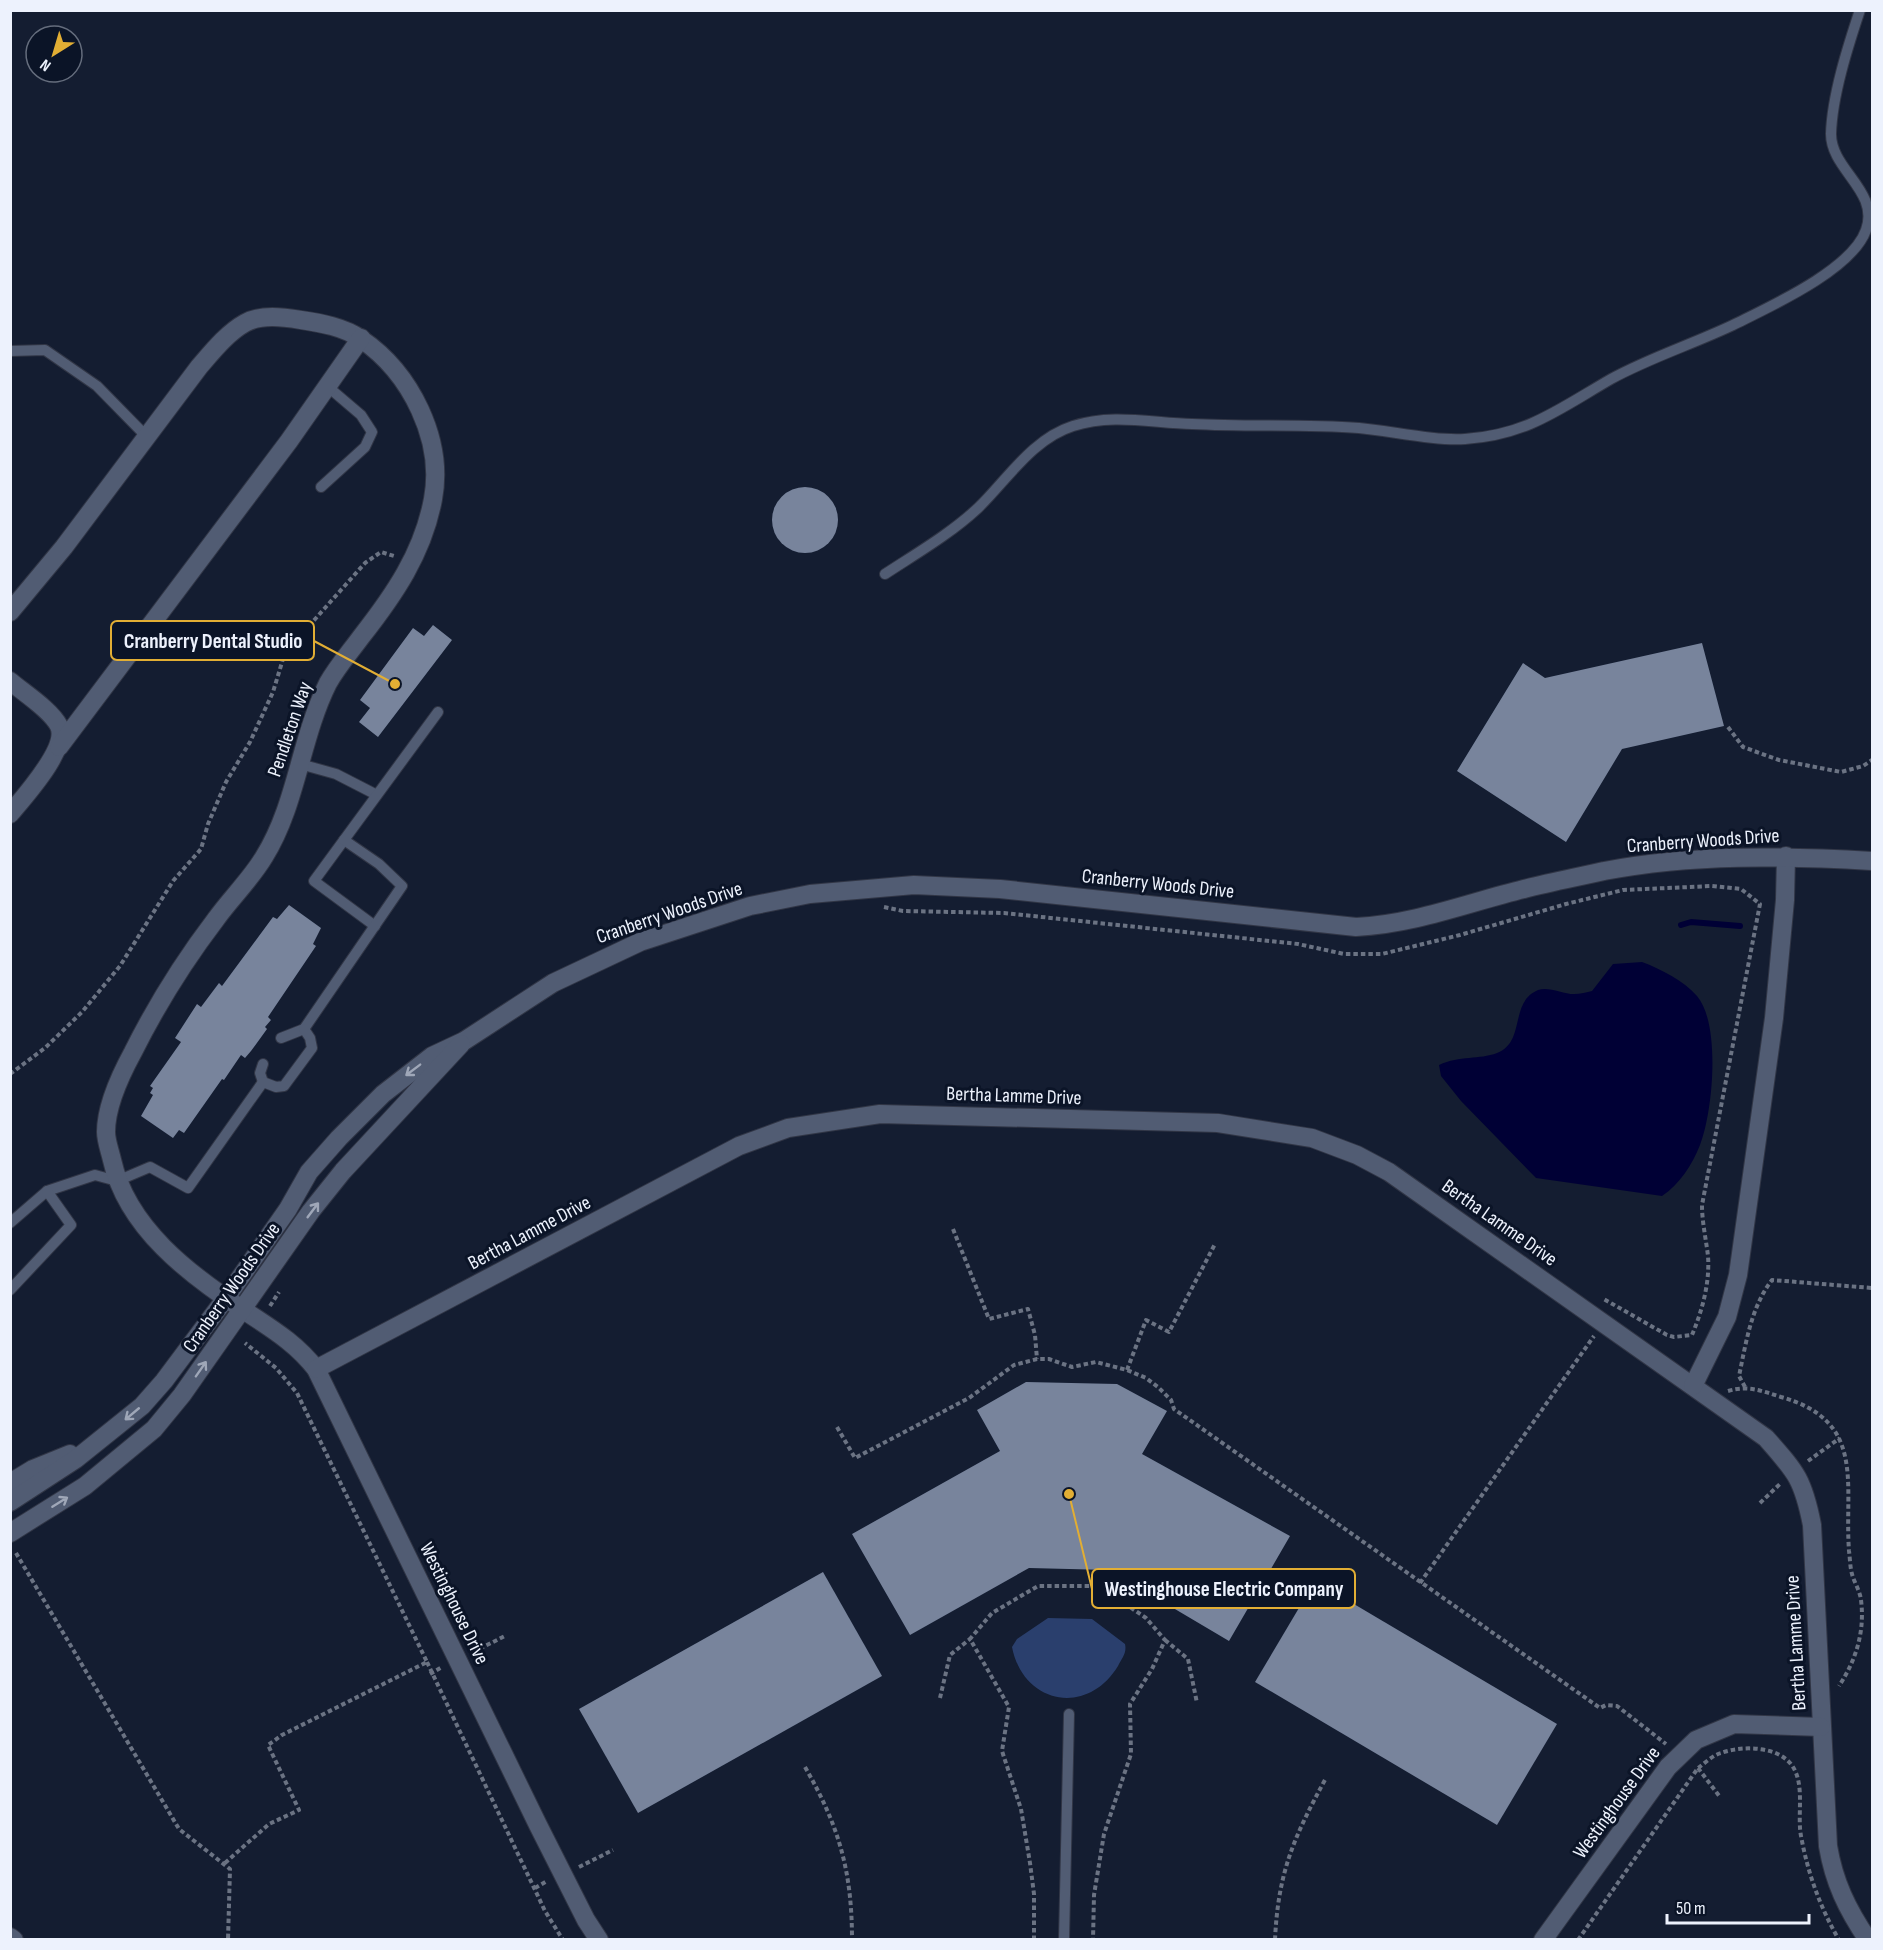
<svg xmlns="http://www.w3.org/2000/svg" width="1883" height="1950" font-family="'Sofia Sans Condensed',sans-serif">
	<rect width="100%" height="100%" fill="#141d31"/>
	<!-- green -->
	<path fill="#2a3f6d" d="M 1048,1618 L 1092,1619 L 1125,1644 C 1127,1653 1122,1658 1118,1666 C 1087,1717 1023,1704 1012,1647 L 1017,1639 Z"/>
	<!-- water -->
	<path fill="#000035" d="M 1642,962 C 1661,969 1684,981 1697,996 C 1721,1024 1713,1112 1700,1145 C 1692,1165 1680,1184 1662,1196 L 1536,1178 L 1461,1101 L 1441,1076 L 1439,1065 C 1460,1055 1479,1060 1497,1053 C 1526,1042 1509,1002 1538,990 C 1548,986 1563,994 1574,994 C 1580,994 1587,992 1592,991 L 1613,964 Z"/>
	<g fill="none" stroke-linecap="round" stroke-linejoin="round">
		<!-- stream -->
		<polyline stroke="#000035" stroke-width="6" points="1681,925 1691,922 1740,926"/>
	</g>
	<!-- building -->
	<g fill="#78849c">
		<circle cx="805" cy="520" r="33"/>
		<polygon points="433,625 452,640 378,737 359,722 370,708 360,700 413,628 424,636"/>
		<polygon points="1702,643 1724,726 1622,749 1566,842 1457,771 1523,663 1545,678"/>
		<polygon points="289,905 321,928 313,944 316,946 268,1017 271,1020 265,1027 267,1029 251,1051 245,1058 241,1055 224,1080 222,1079 184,1133 179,1130 173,1138 141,1116 153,1095 150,1093 153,1088 150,1086 181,1042 175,1038 197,1004 201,1007 219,983 222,986 273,917 277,919"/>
		<polygon points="1026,1382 1117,1384 1167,1411 1142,1454 1290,1536 1229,1641 1109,1570 1029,1568 910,1635 852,1534 1000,1451 977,1410"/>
		<polygon points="823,1572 882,1676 638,1813 579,1709"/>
		<polygon points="1315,1581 1557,1724 1497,1825 1255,1682"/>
	</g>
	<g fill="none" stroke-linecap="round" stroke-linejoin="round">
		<defs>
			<g id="lane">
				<polyline points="10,351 45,350 97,386 146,436"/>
				<polyline points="321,487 365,447 372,432 361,415 327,386"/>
				<path d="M 885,574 C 917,553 950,534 978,508 C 1007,480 1032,439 1073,426 C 1112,413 1152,423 1192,424 C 1248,427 1303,424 1359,428 C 1391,431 1434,441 1465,439 C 1527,435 1559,409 1611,379 C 1649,358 1693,344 1733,325 C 1769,307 1852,270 1866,230 C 1880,191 1831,170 1831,134 C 1832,96 1848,46 1860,10"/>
				<polyline points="300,764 336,774 375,794"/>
				<polyline points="344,840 314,881 375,926"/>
				<polyline points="281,1038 304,1029"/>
				<polyline points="263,1082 260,1073 263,1064"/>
				<polyline points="10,1223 47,1191 95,1175 117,1181 150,1167 188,1188 263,1082 276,1087 284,1086 312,1048 310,1038 304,1029 402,886 379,864 344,840 438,712"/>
				<polyline points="10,1290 71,1225 47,1191"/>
				<polyline points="1064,1940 1069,1714"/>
			</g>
			<g id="street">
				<path d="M 10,612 L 64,547 L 199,367 C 212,352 227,333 245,323 C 261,314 283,317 301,320 C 321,323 344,327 361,339 C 411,373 444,440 433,499 C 423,553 394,595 361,637 C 350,652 337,667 328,683 C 300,739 297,804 264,857 C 251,879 231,898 216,919 C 184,961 157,1004 133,1052 C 121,1074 106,1106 106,1132 C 106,1141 110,1151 112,1160 C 127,1228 190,1275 245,1311 C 272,1329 296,1343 316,1369 L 538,1825 L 586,1920 L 599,1940"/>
				<path d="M 10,681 C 24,693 51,710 59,726 C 69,748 24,797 10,814"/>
				<polyline points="59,747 289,441 361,338"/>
				<path d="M 316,1369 L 739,1146 L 788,1128 L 880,1114 L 1218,1123 L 1312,1138 L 1357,1155 L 1389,1172 L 1766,1438 C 1796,1472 1803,1479 1812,1525 L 1828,1846 C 1834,1882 1847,1909 1868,1940"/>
				<polyline points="1693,1386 1727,1317 1738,1275 1774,1018 1785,900 1786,856"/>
				<polyline points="10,1937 14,1940"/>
				<polyline points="1543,1940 1668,1767 1696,1740 1734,1724 1821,1727"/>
			</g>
			<g id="secondary">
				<polyline points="10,1483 33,1469 70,1454"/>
				<path d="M 10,1502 L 76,1459 L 142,1406 L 164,1381 L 226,1298 L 288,1209 L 309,1172 L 339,1138 L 383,1094 L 432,1056 L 464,1041 L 553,983 L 640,942 L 750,906 L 810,894 L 914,885 L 1000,889 L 1356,927 C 1415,924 1467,903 1524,889 C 1551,882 1578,877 1604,871 C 1694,854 1782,856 1872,861"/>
				<polyline points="10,1533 85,1486 154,1429 182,1395 311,1211 343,1171 461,1044"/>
			</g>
		</defs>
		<!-- lane casing -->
		<use href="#lane" stroke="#313646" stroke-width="12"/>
		<!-- street casing -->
		<use href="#street" stroke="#313646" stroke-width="20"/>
		<!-- secondary casing -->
		<use href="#secondary" stroke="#313646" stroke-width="20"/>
		<!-- path -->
		<g stroke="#6b7383" stroke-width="4" stroke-dasharray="4.5 3" stroke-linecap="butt">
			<polyline points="1728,727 1743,747 1779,760 1841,772 1863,766 1872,760"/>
			<path d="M 884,907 L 903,911 L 1004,913 L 1298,944 L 1344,954 L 1382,954 L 1460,935 L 1566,904 L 1623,890 L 1712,886 L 1741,889 L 1760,904 L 1702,1205 C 1702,1222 1706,1239 1708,1256 C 1710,1283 1702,1311 1692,1335 L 1674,1337 L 1667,1335 L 1602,1298"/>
			<polyline points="10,1074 45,1048 82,1012 120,966 173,881 201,849 208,824 226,782 250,742 273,692 283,659 300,636 365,563 381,552 394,556"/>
			<polyline points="953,1229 989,1319 1028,1309 1035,1335 1037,1359"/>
			<polyline points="270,1306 279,1292"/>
			<polyline points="1127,1370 1146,1320 1169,1332 1215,1244"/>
			<path d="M 1745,1387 L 1739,1376 C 1746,1343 1751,1307 1772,1280 L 1872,1288"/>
			<path d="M 1728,1391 C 1748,1385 1762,1391 1781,1397 C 1867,1421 1844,1484 1849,1551 C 1850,1558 1850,1567 1852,1574 C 1854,1582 1860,1591 1861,1600 C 1865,1632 1856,1660 1839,1686"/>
			<polyline points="837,1427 855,1458 969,1398 1014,1365 1037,1359 1049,1359 1072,1367 1096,1362 1127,1370 1146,1378 1158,1387 1171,1400 1174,1409 1600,1708 1606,1705 1617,1706 1666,1744"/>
			<polyline points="1808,1461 1840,1438"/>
			<polyline points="1760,1503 1781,1483"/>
			<polyline points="16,1553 179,1829 230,1869 228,1940"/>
			<polyline points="1420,1583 1594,1336"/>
			<polyline points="1165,1640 1188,1659 1197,1703"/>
			<polyline points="473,1652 505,1636"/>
			<polyline points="427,1662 545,1911 563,1940"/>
			<polyline points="430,1674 442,1667"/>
			<polyline points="940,1698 950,1655 970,1639"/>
			<path d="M 805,1767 C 839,1826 852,1871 852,1940"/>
			<polyline points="1698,1768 1720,1797"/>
			<polyline points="225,1863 269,1824 299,1810 268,1745 282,1735 427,1662 297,1393 276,1368 245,1343"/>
			<polyline points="579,1867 613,1850"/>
			<polyline points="535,1888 547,1881"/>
			<polyline points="1034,1940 1034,1894 1030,1863 1021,1809 1002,1751 1009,1707 970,1639 992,1613 1038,1586 1099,1586 1146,1618 1165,1640 1152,1669 1130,1704 1131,1754 1104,1834 1094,1895 1093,1940"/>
			<path d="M 1275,1940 C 1278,1872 1294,1837 1326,1778"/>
			<path d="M 1578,1940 L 1698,1768 C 1705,1763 1713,1755 1721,1753 C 1743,1745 1780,1746 1793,1767 C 1805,1786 1797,1815 1801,1836 C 1808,1874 1820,1907 1839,1940"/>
		</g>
		<!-- lane -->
		<use href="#lane" stroke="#515c73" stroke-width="10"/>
		<!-- street -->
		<use href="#street" stroke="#515c73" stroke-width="18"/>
		<!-- secondary -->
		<use href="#secondary" stroke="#515c73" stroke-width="18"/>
	</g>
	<!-- one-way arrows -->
	<defs><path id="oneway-shaft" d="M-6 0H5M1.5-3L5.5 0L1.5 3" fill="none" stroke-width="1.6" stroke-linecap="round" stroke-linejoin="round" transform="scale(1.5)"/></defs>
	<g stroke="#9fa7b8">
		<use href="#oneway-shaft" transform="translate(413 1070) rotate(143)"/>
		<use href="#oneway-shaft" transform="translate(313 1210) rotate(-53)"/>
		<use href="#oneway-shaft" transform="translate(201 1369) rotate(-55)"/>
		<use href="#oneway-shaft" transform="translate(132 1414) rotate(140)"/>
		<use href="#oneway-shaft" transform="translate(60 1502) rotate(-32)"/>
	</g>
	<g text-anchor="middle" stroke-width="6" stroke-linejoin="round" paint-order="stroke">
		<!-- street labels -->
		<g font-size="20" fill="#edf2fd" stroke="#0b1427">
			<text transform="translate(289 729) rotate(-71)" y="7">Pendleton Way</text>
			<text transform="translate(1703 840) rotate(-4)" y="7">Cranberry Woods Drive</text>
			<text transform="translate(1158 883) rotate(6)" y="7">Cranberry Woods Drive</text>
			<text transform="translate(669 912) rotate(-19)" y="7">Cranberry Woods Drive</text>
			<text transform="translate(1014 1095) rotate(2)" y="7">Bertha Lamme Drive</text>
			<text transform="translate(1500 1222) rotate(35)" y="7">Bertha Lamme Drive</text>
			<text transform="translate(529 1232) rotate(-28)" y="7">Bertha Lamme Drive</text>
			<text transform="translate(231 1287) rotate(-55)" y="7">Cranberry Woods Drive</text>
			<text transform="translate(455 1603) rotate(64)" y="7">Westinghouse Drive</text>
			<text transform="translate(1795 1643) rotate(-93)" y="7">Bertha Lamme Drive</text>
			<text transform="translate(1616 1802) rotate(-54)" y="7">Westinghouse Drive</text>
		</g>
	</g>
	<!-- callouts -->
	<path fill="none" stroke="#e2ae34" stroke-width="2" d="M395 684L314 641M1069 1494L1092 1589"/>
	<g fill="#e2ae34" stroke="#0b1427" stroke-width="2">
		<circle cx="395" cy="684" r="6"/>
		<circle cx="1069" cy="1494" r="6"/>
	</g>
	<g fill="#0b1427" stroke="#e2ae34" stroke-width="2">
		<rect x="111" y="621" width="203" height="39" rx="6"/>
		<rect x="1092" y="1569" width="263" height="39" rx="6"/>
	</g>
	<g font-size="21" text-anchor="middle" font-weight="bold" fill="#edf2fd">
		<text x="213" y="648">Cranberry Dental Studio</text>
		<text x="1224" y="1596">Westinghouse Electric Company</text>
	</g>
	<!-- border -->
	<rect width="1883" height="1950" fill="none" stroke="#edf2fd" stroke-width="24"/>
	<!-- north arrow -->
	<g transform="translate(54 54) rotate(217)"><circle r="28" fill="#0b1427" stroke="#656d7d" stroke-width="1.5"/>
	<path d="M0-4.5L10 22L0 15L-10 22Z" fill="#e2ae34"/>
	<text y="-9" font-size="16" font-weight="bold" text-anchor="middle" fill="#edf2fd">N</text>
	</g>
	<!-- scale -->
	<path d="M1667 1914v9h142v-9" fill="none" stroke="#edf2fd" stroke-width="3"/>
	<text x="1676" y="1914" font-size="18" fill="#edf2fd" stroke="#0b1427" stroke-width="4.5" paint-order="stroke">50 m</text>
</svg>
